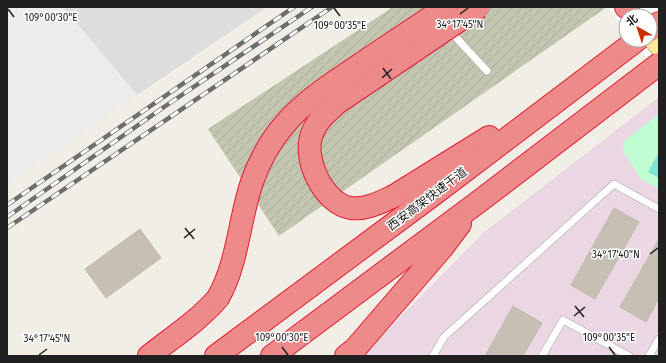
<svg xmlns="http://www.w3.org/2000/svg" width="666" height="363" font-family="'Fira Sans','Noto Sans SC',sans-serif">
	<defs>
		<pattern id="construction-furrows" width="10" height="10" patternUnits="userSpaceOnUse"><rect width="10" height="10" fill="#c2c6b0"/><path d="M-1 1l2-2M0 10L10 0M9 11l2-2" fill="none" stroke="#a6aa97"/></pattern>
	</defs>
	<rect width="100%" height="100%" fill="#f1efe5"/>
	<!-- residential -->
	<polygon fill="#dedddd" points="63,7 267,7 137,95"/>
	<!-- railway -->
	<polygon fill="#ead7e3" points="659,97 659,356 358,356 376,342 483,233"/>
	<!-- construction -->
	<polygon fill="url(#construction-furrows)" points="393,7 607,7 279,236 208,129"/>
	<!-- park -->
	<polygon fill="#c1fdd2" points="659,114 659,189 641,179 623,151 625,140"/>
	<!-- pitch -->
	<polygon fill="#7fe4d2" points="659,152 659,178 648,172"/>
	<!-- parking -->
	<polygon fill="#ececec" points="7,7 63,7 137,95 7,184"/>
	<!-- pier -->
	<polygon fill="#fff" points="608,7 659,7 659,72 632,40 650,40 650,16 626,16 626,32"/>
	<!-- building -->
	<g fill="#c6bfb4" stroke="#c4b9a7">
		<polygon points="614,208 639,222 595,299 571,285"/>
		<polygon points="140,229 161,258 106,298 85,269"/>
		<polygon points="659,239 659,298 646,322 620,307"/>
		<polygon points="513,306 542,323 523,356 485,356"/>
	</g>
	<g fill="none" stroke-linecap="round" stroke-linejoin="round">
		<defs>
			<g id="lane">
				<polyline points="449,30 487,71"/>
				<polyline points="433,356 444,337 614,184 659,209"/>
				<polyline points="542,356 563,320 629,356"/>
				<polyline points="649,356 659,339"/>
			</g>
			<polyline id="primary" points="650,34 659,45"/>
			<g id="highway">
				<polyline points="626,7 628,8"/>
				<polyline points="650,30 659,23"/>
				<polyline points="394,196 489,137"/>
				<path d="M 149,356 C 173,337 198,321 218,298"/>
				<polyline points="216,356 434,194 637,40"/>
				<polyline points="272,356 477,203 659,64"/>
				<polyline points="346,356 355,349 442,248 460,224"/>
			</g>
		</defs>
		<!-- lane casing -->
		<use href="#lane" stroke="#a7a7a7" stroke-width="8"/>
		<!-- primary casing -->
		<use href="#primary" stroke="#9b8800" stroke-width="22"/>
		<!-- highway casing -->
		<use href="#highway" stroke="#e61c37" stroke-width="24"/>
		<!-- lane -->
		<use href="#lane" stroke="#fff" stroke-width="7"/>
		<!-- primary -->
		<use href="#primary" stroke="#ffe99c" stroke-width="21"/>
		<!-- highway -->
		<use href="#highway" stroke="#ec8b89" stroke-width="22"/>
		<defs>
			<g id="rail">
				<polyline points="7,205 294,7"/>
				<polyline points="7,217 164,107 312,7"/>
				<polyline points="7,228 332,7"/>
			</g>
		</defs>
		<!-- rail casing -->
		<use href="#rail" stroke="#6e6e6e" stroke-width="4.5"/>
		<!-- rail -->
		<use href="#rail" stroke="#fff" stroke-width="3" stroke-dasharray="9" stroke-linecap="butt"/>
		<defs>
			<g id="highway-bridge">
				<path d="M 394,196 C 381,202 366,210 351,208 C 324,204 304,161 311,137 C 315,122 326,113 337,103 L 479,7"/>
				<path d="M 218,298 C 238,263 239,220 252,182 C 259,162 271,140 285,124 C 304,101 333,83 358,66 C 387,46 417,27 446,7"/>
			</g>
		</defs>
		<!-- highway-bridge casing -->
		<use href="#highway-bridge" stroke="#e61c37" stroke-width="24" stroke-linecap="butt"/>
		<!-- highway-bridge -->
		<use href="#highway-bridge" stroke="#ec8b89" stroke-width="22"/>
	</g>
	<!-- ticks -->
	<path fill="none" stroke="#202020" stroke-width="1.5" d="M 334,8 L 340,16M 8,9 L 14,17M 460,14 L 468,8M 383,68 L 391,79M 382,78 L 392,69M 185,228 L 194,239M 184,238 L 195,229M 650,254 L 658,248M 575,306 L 584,317M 574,316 L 585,307M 282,347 L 288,355M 609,347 L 615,355M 39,355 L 47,349"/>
	<g text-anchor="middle" stroke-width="3" stroke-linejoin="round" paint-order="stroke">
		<!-- street labels -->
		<g font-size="12" fill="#202020" stroke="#fff">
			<text transform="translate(427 199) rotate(-37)" y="4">西安高架快速干道</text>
		</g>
	</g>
	<g font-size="10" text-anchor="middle" fill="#202020" stroke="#fff" stroke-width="3" stroke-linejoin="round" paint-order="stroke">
		<text x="51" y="21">109°00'30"E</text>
		<text x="460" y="28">34°17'45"N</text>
		<text x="340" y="29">109°00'35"E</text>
		<text x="616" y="258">34°17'40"N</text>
		<text x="282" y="341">109°00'30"E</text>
		<text x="609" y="341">109°00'35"E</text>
		<text x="47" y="342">34°17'45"N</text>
	</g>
	<!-- border -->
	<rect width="666" height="363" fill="none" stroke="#202020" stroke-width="16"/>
	<!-- north arrow -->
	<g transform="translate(638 28) rotate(321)"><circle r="19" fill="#ffffff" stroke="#a6a6a6"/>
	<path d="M0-3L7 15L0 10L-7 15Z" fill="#cf2b00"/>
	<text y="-6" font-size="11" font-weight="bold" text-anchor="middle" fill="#202020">北</text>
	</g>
</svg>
